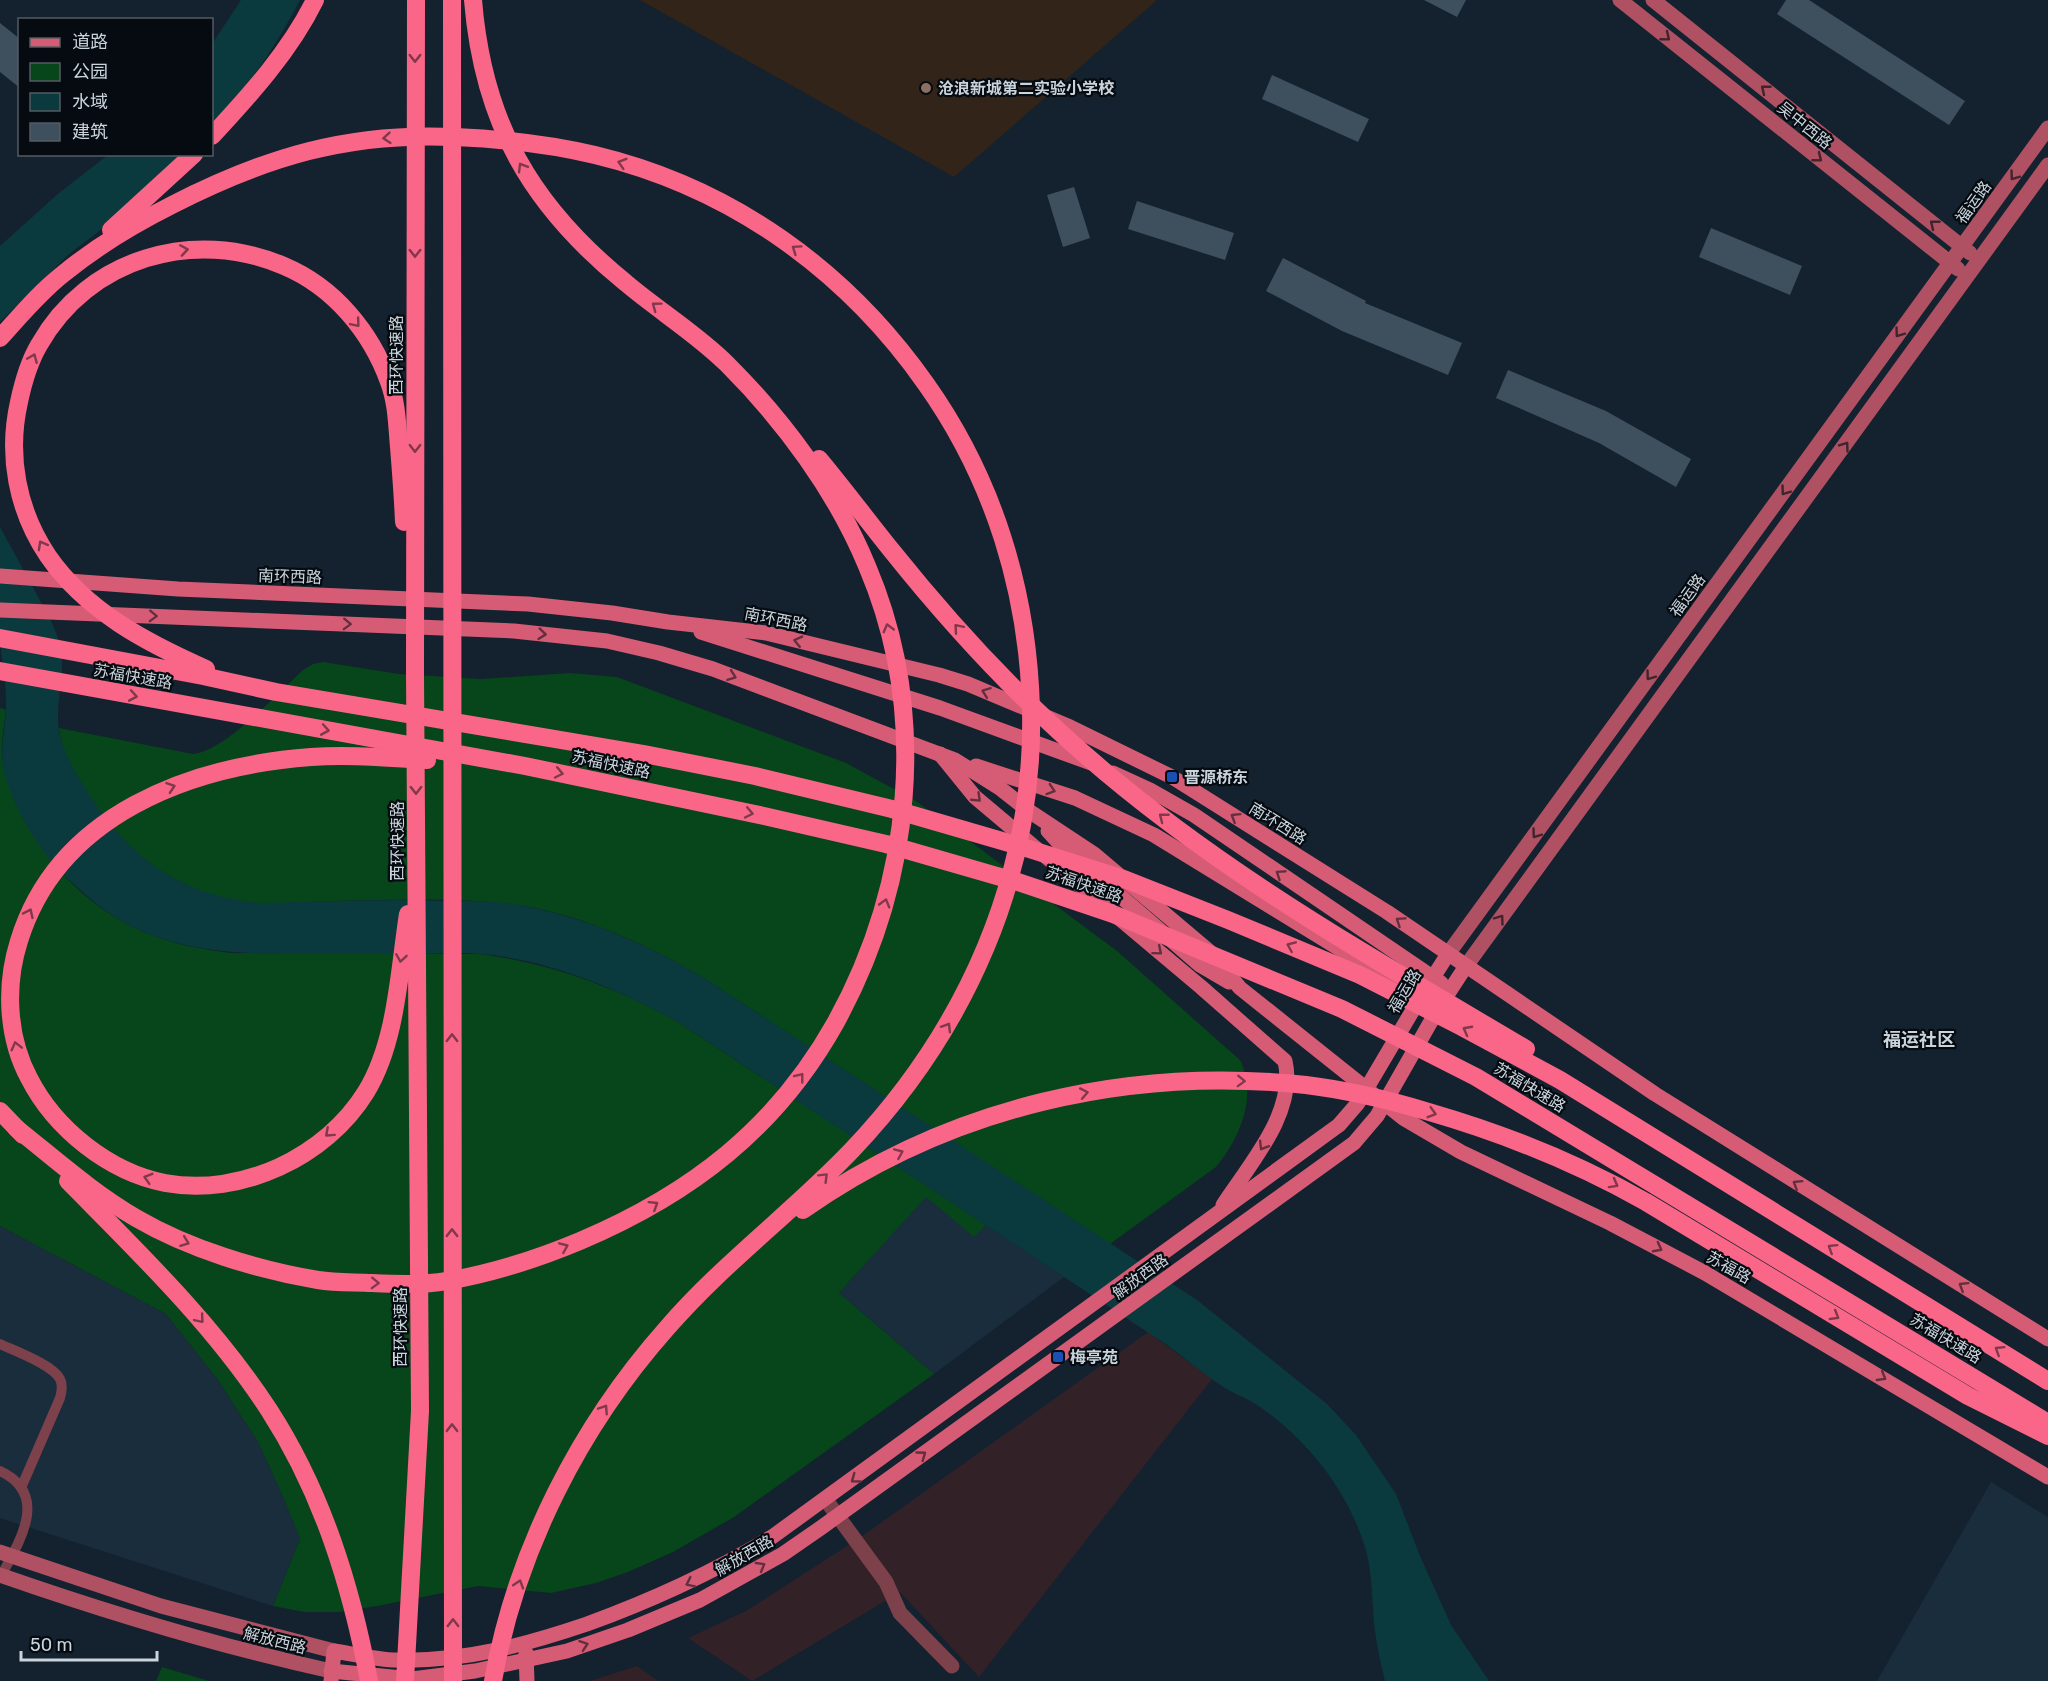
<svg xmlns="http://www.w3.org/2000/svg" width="2048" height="1681" font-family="Rubik,'Noto Sans SC',sans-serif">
	<rect width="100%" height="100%" fill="#13222e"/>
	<!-- commercial -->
	<g fill="#332128">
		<polygon points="1148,1332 1212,1379 979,1677 900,1592 752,1681 688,1638 746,1611 861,1537"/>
		<polygon points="637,1666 658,1681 590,1681"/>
	</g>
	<!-- built -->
	<g fill="#192d3d">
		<polygon points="926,1196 974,1236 986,1225 1064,1277 934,1374 839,1293"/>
		<polygon points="0,1226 166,1314 218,1380 258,1442 281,1492 300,1539 273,1606 0,1518"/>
		<polygon points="1991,1482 2048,1517 2048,1681 1877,1681"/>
	</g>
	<!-- education -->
	<polygon fill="#322418" points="640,0 1157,0 954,177"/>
	<!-- green -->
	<g fill="#07451b">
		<path d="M 323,662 L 399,674 L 481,679 L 570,673 L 617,677 L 846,763 L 916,801 L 1117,951 L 1240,1060 C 1258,1096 1240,1138 1216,1167 L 1110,1244 L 704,978 C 646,944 577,912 510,904 C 451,897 392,900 333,901 C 308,902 281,904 256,903 C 189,898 135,862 98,809 C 82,785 62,757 59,728 L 193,754 C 225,751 279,692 303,670 L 313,664 Z"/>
		<path d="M 0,708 L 6,710 C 4,728 0,746 3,764 C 5,773 9,782 12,790 C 33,851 83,906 142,931 C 170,944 201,949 231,953 L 480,954 C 550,963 616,987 678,1022 L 986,1225 L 974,1237 L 926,1197 L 839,1293 L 934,1374 L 734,1517 L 673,1552 L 628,1572 L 596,1583 L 551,1593 L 478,1586 L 377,1606 L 338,1612 L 304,1612 L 273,1606 L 300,1539 L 281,1492 L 258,1442 L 218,1380 L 166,1314 L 0,1226 Z"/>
		<polygon points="162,1667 209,1681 156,1681"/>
	</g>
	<!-- water -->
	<g fill="#0a3a3e">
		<path d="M 241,0 L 300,0 C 276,47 245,89 212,131 L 212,44 Z"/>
		<polygon points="108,155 189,155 124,212 69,254 0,322 0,246 59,193"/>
		<path d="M 0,527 C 12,549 25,572 37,595 C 46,611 55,627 60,645 C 67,674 53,706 60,736 C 65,756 77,776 88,793 C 129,858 180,895 258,903 C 321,902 386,898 449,901 C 470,901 492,901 513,904 C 581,915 645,943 704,978 L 1197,1300 L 1327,1404 L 1356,1435 L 1396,1494 L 1420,1556 L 1451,1625 L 1489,1681 L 1385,1681 C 1380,1662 1376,1642 1374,1623 C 1372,1598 1372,1574 1366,1550 C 1348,1490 1306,1437 1254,1403 C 1244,1397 1232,1393 1222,1386 C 1203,1374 1185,1358 1167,1345 L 678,1022 C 618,989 550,960 482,954 C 458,952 434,954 410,954 C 368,954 325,954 283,954 C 229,953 178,950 129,925 C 106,914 87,896 68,879 C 40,853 10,804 3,765 C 0,743 7,722 6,700 C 6,679 1,659 0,639 C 0,602 0,564 0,527 Z"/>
	</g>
	<!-- building -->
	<g fill="#3e4f5d">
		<polygon points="1424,0 1466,0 1457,17"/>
		<polygon points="1786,0 1809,0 1965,101 1949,125 1777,14"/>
		<polygon points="0,23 20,39 20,88 0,72"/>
		<polygon points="1272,75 1369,119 1358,142 1262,99"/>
		<polygon points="1074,187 1090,238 1063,247 1047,195"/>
		<polygon points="1137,201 1234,233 1225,260 1128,229"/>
		<polygon points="1711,228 1802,266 1790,295 1699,257"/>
		<polygon points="1283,258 1366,301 1365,303 1462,343 1448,375 1342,331 1266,291"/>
		<polygon points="1508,370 1606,411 1691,459 1676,487 1599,443 1496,398"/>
	</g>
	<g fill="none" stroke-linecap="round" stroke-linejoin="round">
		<!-- lane -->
		<g stroke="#7c414b" stroke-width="10">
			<path d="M 0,1344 C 15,1351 53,1365 60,1379 C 63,1385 62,1391 60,1398 L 21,1488"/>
			<path d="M 0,1471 C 50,1494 20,1541 1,1576"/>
		</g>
		<!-- street -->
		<polyline stroke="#7c414b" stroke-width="15" points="826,1500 886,1582 900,1613 952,1666"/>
		<!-- secondary -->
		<g stroke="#af5163" stroke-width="15">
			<polyline points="1620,0 1958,269"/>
			<polyline points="1653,0 1970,253"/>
			<polyline points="1448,954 2048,128"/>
			<polyline points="1466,966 2048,165"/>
			<polyline points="0,1552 161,1606 334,1651"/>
			<path d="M 0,1575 C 109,1613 218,1646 331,1671"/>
		</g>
		<!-- primary -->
		<g stroke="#d65c76" stroke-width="15">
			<polyline points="0,576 178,589 528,604 612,613 668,622 766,633 939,675 968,684 1070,727 1172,777 1387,912 1655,1094 2048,1339"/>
			<polyline points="0,610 514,631 607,641 659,653 713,669 955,760 1001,789 1029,811 1094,854 1210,952 1240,988 1403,1118 1461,1152 1610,1223 1705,1273 2048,1477"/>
			<polyline points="701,632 940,708 1091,763"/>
			<path d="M 940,754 L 975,797 L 1201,987 L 1285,1061 C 1297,1112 1249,1165 1223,1205"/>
			<polyline points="976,766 1075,798 1154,835 1410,992"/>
			<polyline points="1113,773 1150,790 1194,815 1441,983"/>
			<polyline points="1048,831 1059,843 1200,965 1229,982"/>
			<polyline points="526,1653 527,1681"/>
			<polyline points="331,1671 412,1679 475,1671 567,1651 628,1630 700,1600 783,1554 822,1527 1354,1143 1377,1116 1438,1009 1466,966"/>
			<path d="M 331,1681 L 334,1651 C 354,1654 376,1660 397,1660 C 463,1662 525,1645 587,1624 C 653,1600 712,1573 772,1537 L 1339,1125 L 1358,1103 L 1420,998 L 1448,954"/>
		</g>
		<!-- highway -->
		<g stroke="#fa6687" stroke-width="18">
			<polyline points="452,0 453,1681"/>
			<path d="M 212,136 C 250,95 290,51 315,0"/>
			<polyline points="111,230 194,154"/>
			<path d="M 0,338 C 20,316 40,292 63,274 C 96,247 134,224 172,205 C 266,157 348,132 455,137 C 502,139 549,144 595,155 C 732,188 846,270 926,384 C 994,480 1028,592 1031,709 C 1035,876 966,1030 852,1150 C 793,1212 723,1263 667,1328 C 580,1426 516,1551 493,1681"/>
			<path d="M 819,459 C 844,489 867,520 892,551 C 944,616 1001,679 1063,735 C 1201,862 1366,954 1526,1049"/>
			<polyline points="0,638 203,676 276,692 644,754 755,776 892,809 1026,848 1124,879 1228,920 1360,975 1462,1027 1560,1080 2048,1381"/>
			<path d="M 206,669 C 147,643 86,611 48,556 C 17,510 7,455 19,402 C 23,383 29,362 39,345 C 88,258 194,227 284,266 C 334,287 371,332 389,382 C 397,403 397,425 399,447 C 401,472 403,497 404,522"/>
			<polyline points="0,671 525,766 764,816 886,844 1018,882 1113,914 1342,1009 1476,1077 2048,1423"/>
			<path d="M 408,914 C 399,971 397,1041 366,1092 C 326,1157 241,1197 165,1183 C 109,1172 55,1129 29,1078 C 7,1037 5,985 19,941 C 58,814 191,766 311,757 C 350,754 389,758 427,760"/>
			<polyline points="0,1111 23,1135"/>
			<path d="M 16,1128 C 55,1159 93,1193 136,1218 C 189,1249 258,1270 318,1280 C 336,1283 354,1282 372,1283 C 396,1284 422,1285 447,1281 C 493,1273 537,1259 580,1241 C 691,1194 777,1128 836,1022 C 912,883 930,714 867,566 C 836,491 784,421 727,364 C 697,334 659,311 626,283 C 531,206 483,123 473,0"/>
			<path d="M 68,1181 C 139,1253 213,1324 269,1410 C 322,1492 351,1585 369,1681"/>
			<path d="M 803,1210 C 950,1107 1128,1066 1306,1085 C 1347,1090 1389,1100 1429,1112 C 1505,1134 1577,1163 1646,1202 L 1968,1396 L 2048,1436"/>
			<polyline points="405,1681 420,1411 415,673 416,0"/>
		</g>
	</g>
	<!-- one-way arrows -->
	<defs><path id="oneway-chevron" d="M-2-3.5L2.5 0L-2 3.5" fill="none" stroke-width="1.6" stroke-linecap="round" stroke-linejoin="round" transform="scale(1.5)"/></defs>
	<g stroke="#40242d">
		<use href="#oneway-chevron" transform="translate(1666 37) rotate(39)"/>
		<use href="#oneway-chevron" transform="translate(1765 89) rotate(-141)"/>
		<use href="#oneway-chevron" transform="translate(1818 158) rotate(39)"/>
		<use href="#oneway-chevron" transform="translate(2014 176) rotate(126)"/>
		<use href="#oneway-chevron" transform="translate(1934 224) rotate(-141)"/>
		<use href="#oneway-chevron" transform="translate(1899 333) rotate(126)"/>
		<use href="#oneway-chevron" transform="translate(1845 446) rotate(-54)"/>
		<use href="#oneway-chevron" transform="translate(1785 491) rotate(126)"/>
		<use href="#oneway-chevron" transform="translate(1650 676) rotate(126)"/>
		<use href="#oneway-chevron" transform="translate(1536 834) rotate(126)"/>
		<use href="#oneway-chevron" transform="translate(1500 919) rotate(-54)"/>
	</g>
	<g stroke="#80384c">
		<use href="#oneway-chevron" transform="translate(415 58) rotate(90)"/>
		<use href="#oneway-chevron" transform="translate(387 138) rotate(175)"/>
		<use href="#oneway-chevron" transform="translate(622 163) rotate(-163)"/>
		<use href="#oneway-chevron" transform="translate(522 167) rotate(-121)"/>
		<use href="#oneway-chevron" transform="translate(796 249) rotate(-145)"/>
		<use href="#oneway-chevron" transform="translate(184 250) rotate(-9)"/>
		<use href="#oneway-chevron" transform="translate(415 253) rotate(90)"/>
		<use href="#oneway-chevron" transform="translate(656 306) rotate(-143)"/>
		<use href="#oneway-chevron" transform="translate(356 323) rotate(50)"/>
		<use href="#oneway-chevron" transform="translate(33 358) rotate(-67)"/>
		<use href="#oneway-chevron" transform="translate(415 448) rotate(90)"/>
		<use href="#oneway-chevron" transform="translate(42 545) rotate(-119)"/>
		<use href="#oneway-chevron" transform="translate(888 628) rotate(-105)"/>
		<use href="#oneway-chevron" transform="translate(958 628) rotate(-131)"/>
		<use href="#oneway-chevron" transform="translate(133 696) rotate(10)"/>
		<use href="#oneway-chevron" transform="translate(325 730) rotate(10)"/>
		<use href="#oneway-chevron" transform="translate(559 773) rotate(12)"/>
		<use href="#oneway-chevron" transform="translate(171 787) rotate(-19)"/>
		<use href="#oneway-chevron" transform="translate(416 790) rotate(90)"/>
		<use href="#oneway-chevron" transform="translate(749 813) rotate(12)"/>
		<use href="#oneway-chevron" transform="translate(1163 817) rotate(-142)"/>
		<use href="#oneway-chevron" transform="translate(885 903) rotate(-74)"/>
		<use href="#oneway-chevron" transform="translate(29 913) rotate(-65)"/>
		<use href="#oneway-chevron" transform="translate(1291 946) rotate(-157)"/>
		<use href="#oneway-chevron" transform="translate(401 958) rotate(99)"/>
		<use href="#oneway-chevron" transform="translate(947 1027) rotate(-59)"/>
		<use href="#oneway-chevron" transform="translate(1467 1030) rotate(-152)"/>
		<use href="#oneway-chevron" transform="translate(452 1038) rotate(-90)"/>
		<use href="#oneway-chevron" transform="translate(16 1046) rotate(-104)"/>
		<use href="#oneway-chevron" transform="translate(800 1077) rotate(-52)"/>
		<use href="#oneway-chevron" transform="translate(1241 1081) rotate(2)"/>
		<use href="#oneway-chevron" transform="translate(1084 1093) rotate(-11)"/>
		<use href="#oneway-chevron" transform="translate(1432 1113) rotate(16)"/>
		<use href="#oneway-chevron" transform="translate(329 1133) rotate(138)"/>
		<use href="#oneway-chevron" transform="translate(899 1153) rotate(-23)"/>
		<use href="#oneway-chevron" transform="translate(824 1177) rotate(-45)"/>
		<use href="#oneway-chevron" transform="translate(148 1178) rotate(-163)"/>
		<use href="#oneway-chevron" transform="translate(1614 1184) rotate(29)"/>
		<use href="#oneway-chevron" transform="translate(654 1205) rotate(-32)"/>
		<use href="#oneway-chevron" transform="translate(452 1233) rotate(-90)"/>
		<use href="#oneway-chevron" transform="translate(185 1242) rotate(21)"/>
		<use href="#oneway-chevron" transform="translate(564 1247) rotate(-23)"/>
		<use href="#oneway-chevron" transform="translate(1832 1248) rotate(-148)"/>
		<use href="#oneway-chevron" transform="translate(375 1283) rotate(2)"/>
		<use href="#oneway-chevron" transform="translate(1835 1316) rotate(31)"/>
		<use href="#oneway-chevron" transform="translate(200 1319) rotate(50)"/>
		<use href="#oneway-chevron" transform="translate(1999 1350) rotate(-148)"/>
		<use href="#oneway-chevron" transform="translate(604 1409) rotate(-57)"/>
		<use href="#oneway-chevron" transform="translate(452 1428) rotate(-90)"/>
		<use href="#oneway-chevron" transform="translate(519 1584) rotate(-72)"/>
		<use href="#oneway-chevron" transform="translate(453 1623) rotate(-90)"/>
	</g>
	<g stroke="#632f3e">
		<use href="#oneway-chevron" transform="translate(153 616) rotate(2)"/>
		<use href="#oneway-chevron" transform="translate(347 624) rotate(2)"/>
		<use href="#oneway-chevron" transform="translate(542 634) rotate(6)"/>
		<use href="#oneway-chevron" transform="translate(798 641) rotate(-167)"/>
		<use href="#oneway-chevron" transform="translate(732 676) rotate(20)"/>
		<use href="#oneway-chevron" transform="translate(986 692) rotate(-159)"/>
		<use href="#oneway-chevron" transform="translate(1051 790) rotate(18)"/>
		<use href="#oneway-chevron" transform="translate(977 798) rotate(44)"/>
		<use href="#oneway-chevron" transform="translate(1235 817) rotate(-148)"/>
		<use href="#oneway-chevron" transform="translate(1280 874) rotate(-146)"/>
		<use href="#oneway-chevron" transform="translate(1400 921) rotate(-146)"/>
		<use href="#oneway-chevron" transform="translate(1158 951) rotate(40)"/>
		<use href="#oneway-chevron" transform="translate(1263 1146) rotate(121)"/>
		<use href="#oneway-chevron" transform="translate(1797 1184) rotate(-148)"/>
		<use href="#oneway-chevron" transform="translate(1658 1248) rotate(28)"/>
		<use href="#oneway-chevron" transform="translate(1963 1286) rotate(-148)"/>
		<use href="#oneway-chevron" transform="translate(1882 1377) rotate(31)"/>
		<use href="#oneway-chevron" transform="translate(922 1455) rotate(-36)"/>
		<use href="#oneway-chevron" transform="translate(855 1479) rotate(144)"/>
		<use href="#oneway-chevron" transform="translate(761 1566) rotate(-30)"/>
		<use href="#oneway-chevron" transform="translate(690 1583) rotate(154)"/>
		<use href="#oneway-chevron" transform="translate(584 1645) rotate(-19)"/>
	</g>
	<!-- markers -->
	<circle fill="#8d6e63" stroke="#050b10" stroke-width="2" cx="926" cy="88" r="6"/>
	<g fill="#1a4fb4" stroke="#050b10" stroke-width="2">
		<rect x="1166" y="771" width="12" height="12" rx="3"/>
		<rect x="1052" y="1351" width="12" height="12" rx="3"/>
	</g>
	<g text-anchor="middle" stroke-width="4.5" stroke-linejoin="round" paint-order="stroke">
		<!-- poi labels -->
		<g font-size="16" font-weight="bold" fill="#cad4dc" stroke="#050b10" text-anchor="start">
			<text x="938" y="94">沧浪新城第二实验小学校</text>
			<text x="1184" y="783">晋源桥东</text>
			<text x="1070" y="1363">梅亭苑</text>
		</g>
		<!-- street labels -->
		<g font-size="16" fill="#cad4dc" stroke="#050b10">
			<text transform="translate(1805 125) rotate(39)" y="6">吴中西路</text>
			<text transform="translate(1973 202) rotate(-54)" y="6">福运路</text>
			<text transform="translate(396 355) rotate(-90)" y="6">西环快速路</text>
			<text transform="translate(290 576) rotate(2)" y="6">南环西路</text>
			<text transform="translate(1687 595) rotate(-54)" y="6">福运路</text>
			<text transform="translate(776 619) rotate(11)" y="6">南环西路</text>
			<text transform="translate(133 676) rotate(10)" y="6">苏福快速路</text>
			<text transform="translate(611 764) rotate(12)" y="6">苏福快速路</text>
			<text transform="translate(1278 823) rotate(32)" y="6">南环西路</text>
			<text transform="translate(397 841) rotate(-90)" y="6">西环快速路</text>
			<text transform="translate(1084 884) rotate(19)" y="6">苏福快速路</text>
			<text transform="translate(1404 991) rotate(-59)" y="6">福运路</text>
			<text transform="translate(1530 1087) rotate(31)" y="6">苏福快速路</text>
			<text transform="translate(1729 1267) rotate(29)" y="6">苏福路</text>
			<text transform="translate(1140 1276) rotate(-36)" y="6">解放西路</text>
			<text transform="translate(400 1327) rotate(-90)" y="6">西环快速路</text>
			<text transform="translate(1946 1338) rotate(31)" y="6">苏福快速路</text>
			<text transform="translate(744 1555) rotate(-30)" y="6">解放西路</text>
			<text transform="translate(275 1640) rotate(14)" y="6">解放西路</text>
		</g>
		<!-- neighbourhood labels -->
		<g font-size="18" font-weight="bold" fill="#cad4dc" stroke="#050b10">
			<text x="1919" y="1046">福运社区</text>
		</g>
	</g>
	<!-- legend -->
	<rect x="18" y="18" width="195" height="138" fill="#050b10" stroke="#545b62" stroke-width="1.5"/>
	<rect x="30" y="38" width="30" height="9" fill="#d65c76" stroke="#545b62" stroke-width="1.5"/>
	<text x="72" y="48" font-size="18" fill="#cad4dc">道路</text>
	<rect x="30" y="63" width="30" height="18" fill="#07451b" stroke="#545b62" stroke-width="1.5"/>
	<text x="72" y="78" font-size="18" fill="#cad4dc">公园</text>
	<rect x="30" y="93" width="30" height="18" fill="#0a3a3e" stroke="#545b62" stroke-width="1.5"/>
	<text x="72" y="108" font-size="18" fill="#cad4dc">水域</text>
	<rect x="30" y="123" width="30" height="18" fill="#3e4f5d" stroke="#545b62" stroke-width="1.5"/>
	<text x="72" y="138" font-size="18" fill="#cad4dc">建筑</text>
	<!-- scale -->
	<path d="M21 1651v9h136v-9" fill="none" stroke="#cad4dc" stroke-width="3"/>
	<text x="30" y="1651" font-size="18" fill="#cad4dc" stroke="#050b10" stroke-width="4.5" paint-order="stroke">50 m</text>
</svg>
